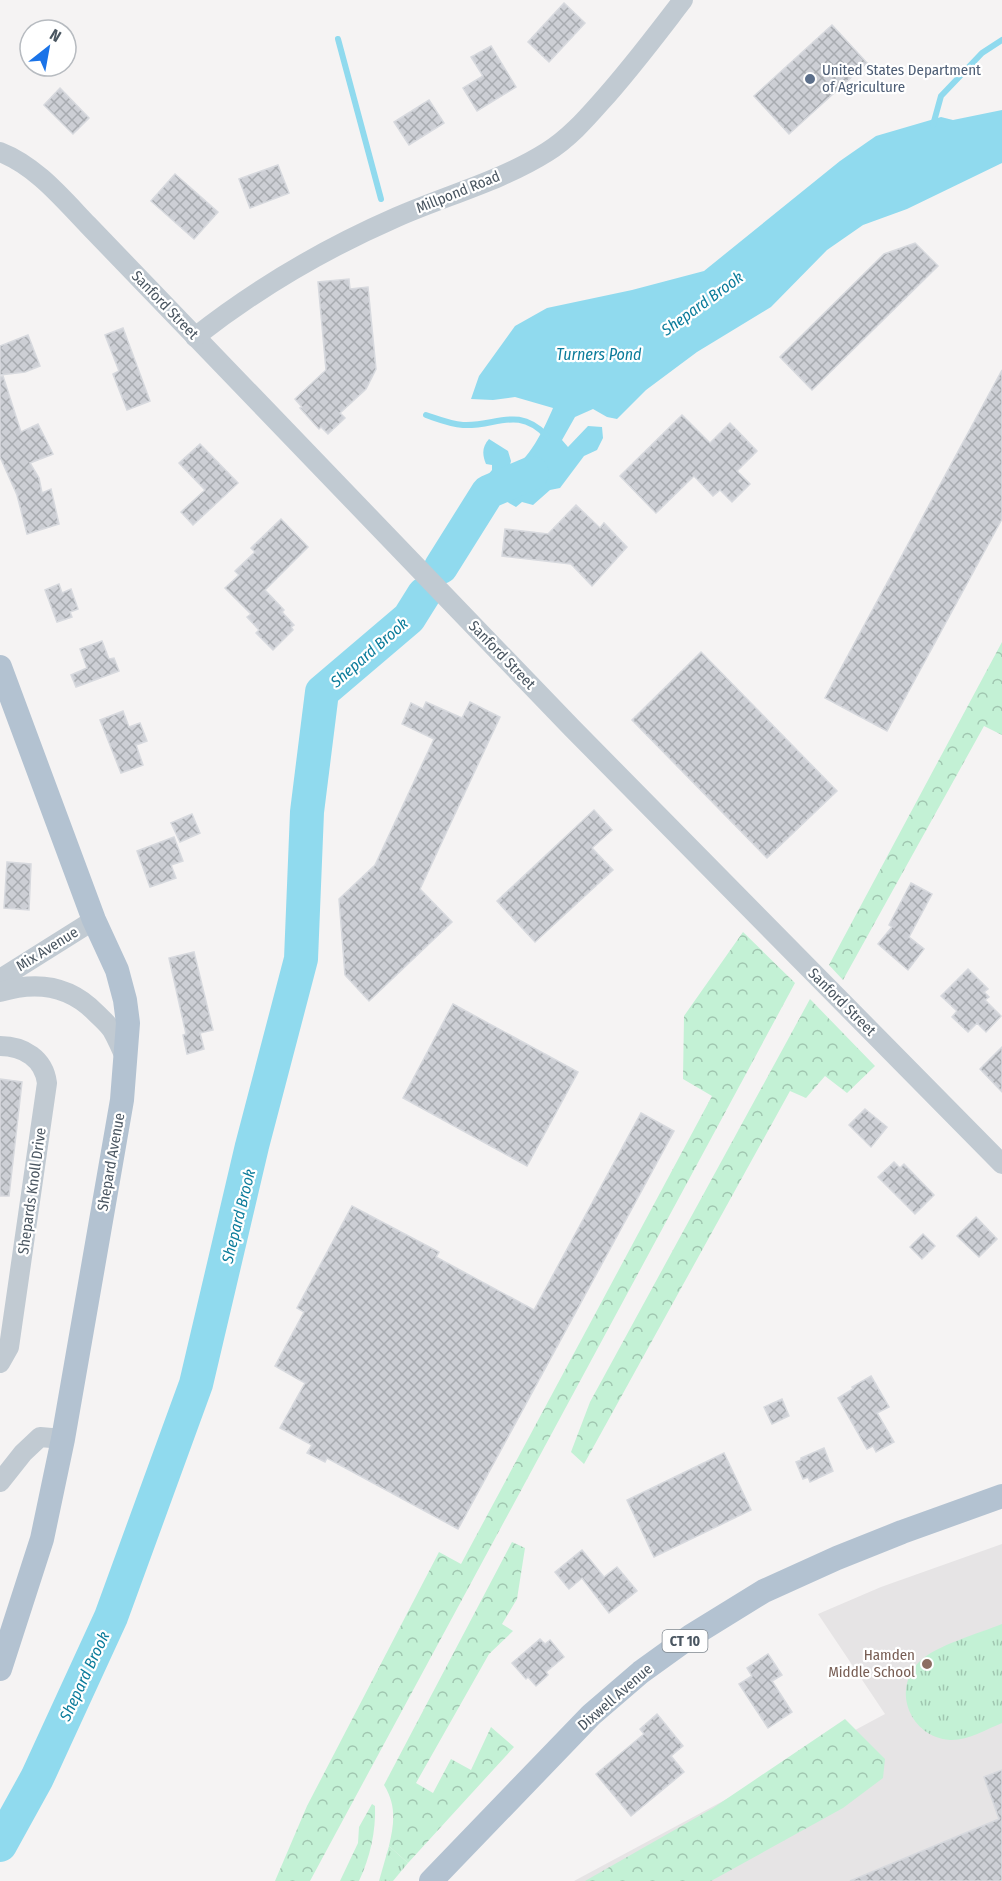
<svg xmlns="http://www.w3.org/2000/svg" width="1002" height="1881" font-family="'Fira Sans Condensed',sans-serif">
	<defs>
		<pattern id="grass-tufts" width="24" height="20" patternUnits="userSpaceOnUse" patternTransform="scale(1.5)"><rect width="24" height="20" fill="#c3f1d5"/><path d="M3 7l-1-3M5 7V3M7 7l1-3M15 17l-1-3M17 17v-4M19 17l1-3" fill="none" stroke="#a0c6b0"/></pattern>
		<pattern id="forest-crowns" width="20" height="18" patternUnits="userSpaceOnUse" patternTransform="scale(1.5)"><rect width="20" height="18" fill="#c3f1d5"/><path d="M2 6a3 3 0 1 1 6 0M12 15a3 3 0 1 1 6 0" fill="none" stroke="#a0c6b0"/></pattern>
		<pattern id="building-cross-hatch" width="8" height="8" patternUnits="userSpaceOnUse" patternTransform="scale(1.5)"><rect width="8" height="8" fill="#cdcfd5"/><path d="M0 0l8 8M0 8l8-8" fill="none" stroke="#a8abb0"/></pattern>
	</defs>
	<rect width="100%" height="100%" fill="#f5f3f3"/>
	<!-- education -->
	<polygon fill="#e6e4e5" points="1002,1544 1002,1881 574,1881 885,1714 818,1614 881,1587"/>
	<!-- grass -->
	<g fill="url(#grass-tufts)">
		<path d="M 1002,1624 L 1002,1723 C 987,1729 967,1741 950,1740 C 911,1737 891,1691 919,1662 C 934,1646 980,1633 1002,1624 Z"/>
		<polygon points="389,1846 408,1863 393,1881 379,1881"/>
	</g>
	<!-- forest -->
	<g fill="url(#forest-crowns)">
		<polygon points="1002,642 1002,735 984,726 843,980 829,965"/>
		<polygon points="743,932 795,983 310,1881 275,1881 307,1806 439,1552 461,1564 712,1096 683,1079 684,1016"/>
		<polygon points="810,999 875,1066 847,1093 825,1076 806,1098 790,1091 584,1464 571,1452 590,1402"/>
		<path d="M 512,1542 L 525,1548 L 517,1599 L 502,1624 L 513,1631 L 489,1654 L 416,1783 L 433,1793 L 451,1759 L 471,1770 L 491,1727 L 514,1747 L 408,1863 L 389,1846 C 394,1824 397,1806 384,1785 Z"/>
		<polygon points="845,1719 885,1759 883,1778 843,1808 711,1881 585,1881 713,1808"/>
		<path d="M 372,1804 L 375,1806 C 376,1831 370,1858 359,1881 L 340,1881 L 358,1843 L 359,1827 Z"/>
	</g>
	<!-- water -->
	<path fill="#90daee" d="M 1002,110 L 1002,163 L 907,209 L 863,225 L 827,250 L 771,307 L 697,352 L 646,390 L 617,419 L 607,417 L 593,409 L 575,417 L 562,440 L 568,447 L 588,426 L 602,427 L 603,438 L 597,450 L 584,456 L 560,488 L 550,490 L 533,505 L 522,502 L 516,507 L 479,486 L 492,470 L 492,465 L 486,464 C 482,454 482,447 489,439 L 508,451 L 511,461 L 509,469 C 527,465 546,425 553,408 L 515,397 L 493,400 L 471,399 L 479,376 L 515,326 L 547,308 L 632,290 L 704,271 L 840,161 L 876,136 L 941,117 L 953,120 Z"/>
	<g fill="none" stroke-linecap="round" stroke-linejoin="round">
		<!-- stream -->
		<g stroke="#90daee" stroke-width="6">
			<polyline points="338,39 381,199"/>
			<polyline points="933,125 941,96 982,53 1002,40"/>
			<path d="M 426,415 C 438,419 450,424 463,425 C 496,427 517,405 547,436"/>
		</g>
		<!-- river -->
		<g stroke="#90daee" stroke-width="34">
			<polyline points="441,567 488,492 532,473"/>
			<polyline points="0,1845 37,1778 111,1617 196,1384 252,1146 301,959 307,812 322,692 409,618 424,594"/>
		</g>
	</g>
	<!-- building -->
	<g fill="url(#building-cross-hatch)" stroke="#d7d9de" stroke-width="1.5">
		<polygon points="564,3 585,23 549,62 528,42"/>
		<polygon points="832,25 867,63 789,134 754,96"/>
		<polygon points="491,46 516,87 477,111 463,88 483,76 471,57"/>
		<polygon points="60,88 89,118 73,134 44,105"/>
		<polygon points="429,100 444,123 409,145 394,122"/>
		<polygon points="278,165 289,193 250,208 239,179"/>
		<polygon points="175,174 218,212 194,239 151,201"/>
		<polygon points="915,243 938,266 812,390 780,357 884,254"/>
		<polygon points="349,279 350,289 368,287 376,369 366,389 340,413 345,418 328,434 321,427 319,429 300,408 302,407 295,399 326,370 318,282"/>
		<polygon points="123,328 150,401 127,410 113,374 119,371 105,335"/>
		<polygon points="28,335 40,366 25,372 0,375 0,346"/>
		<polygon points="1002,370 1002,519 887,731 825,698"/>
		<polygon points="3,376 21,432 38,424 53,454 30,463 39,478 42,493 51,489 59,524 27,534 17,495 0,457 0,377"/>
		<polygon points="682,415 710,443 730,423 757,451 737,471 750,484 732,502 720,490 713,496 694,476 656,513 620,476"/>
		<polygon points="200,444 238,483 193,525 181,512 205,490 179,463"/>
		<polygon points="576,505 600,528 604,523 627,547 592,586 571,564 502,556 505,529 548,534"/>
		<polygon points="281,519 308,547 265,590 284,610 282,612 294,625 291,627 293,630 273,650 256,633 259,630 247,617 251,614 225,588 239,575 235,571 255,552 251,548"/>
		<polygon points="59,584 62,593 71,589 78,609 70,612 72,617 57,622 45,590"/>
		<polygon points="102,641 109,659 114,658 119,671 76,687 71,675 87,668 80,649"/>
		<polygon points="701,652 837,791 767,858 632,720"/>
		<polygon points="426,702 462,718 470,702 500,717 420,889 452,922 369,1001 345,975 339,899 375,865 434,739 402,724 411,703 423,709"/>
		<polygon points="123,711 129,727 140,723 147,741 136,745 143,765 121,773 100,720"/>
		<polygon points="594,810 612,830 592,848 613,870 535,942 497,901"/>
		<polygon points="192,814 200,833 180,842 171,823"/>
		<polygon points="174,837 183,861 171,865 176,878 150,887 137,851"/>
		<polygon points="7,862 31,864 29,910 4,908"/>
		<polygon points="911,883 932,894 909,937 924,949 908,970 878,944 892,927 889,925"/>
		<polygon points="194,952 213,1030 200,1033 204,1049 187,1054 183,1035 186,1034 169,958"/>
		<polygon points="968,969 988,989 984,992 989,997 985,1000 1001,1016 986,1032 977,1023 968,1032 952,1017 957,1011 941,996"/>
		<polygon points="453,1004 578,1072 527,1166 403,1098"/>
		<polygon points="1002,1047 1002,1092 980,1069"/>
		<polygon points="0,1079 22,1082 9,1196 0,1196"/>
		<polygon points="865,1109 887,1127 871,1147 849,1125"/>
		<polygon points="641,1113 674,1131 458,1529 327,1458 325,1462 307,1453 312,1445 280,1428 305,1383 275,1366 304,1312 297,1308 352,1206 439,1252 436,1257 534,1310"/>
		<polygon points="894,1162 900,1168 904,1164 934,1195 915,1214 878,1177"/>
		<polygon points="976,1217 997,1239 979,1257 957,1236"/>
		<polygon points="923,1234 935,1246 922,1259 910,1247"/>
		<polygon points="871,1376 889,1407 877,1413 894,1442 876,1452 873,1446 867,1449 838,1398 853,1389 852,1387"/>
		<polygon points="782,1399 789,1416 772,1424 764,1407"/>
		<polygon points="824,1448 833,1471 810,1482 808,1477 803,1479 796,1462 801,1460 801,1458"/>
		<polygon points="724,1453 751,1510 654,1557 627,1500"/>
		<polygon points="582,1550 604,1577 617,1567 637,1591 609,1613 582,1578 569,1589 555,1572"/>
		<polygon points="540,1639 545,1644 550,1640 564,1657 546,1672 548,1675 536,1686 528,1677 526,1679 512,1663"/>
		<polygon points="768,1654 782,1675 772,1681 792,1712 768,1728 739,1684 752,1676 747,1668"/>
		<polygon points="657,1714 683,1746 671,1756 684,1772 631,1816 596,1774 644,1734 640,1729"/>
		<polygon points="1002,1770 1002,1881 850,1881 999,1819 984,1777"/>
	</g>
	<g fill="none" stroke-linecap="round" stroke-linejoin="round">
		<!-- minor -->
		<g stroke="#c1cad2" stroke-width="20">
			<path d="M 0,152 C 36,166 62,198 88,225 L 572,728 L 1002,1164"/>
			<path d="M 195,337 C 256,289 326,248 397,217 C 447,195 501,181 547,152 C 568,139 585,120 600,103 C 630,70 656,35 683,0"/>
			<polyline points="0,979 94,920"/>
			<path d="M 0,992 C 36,981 69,985 96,1013 C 101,1018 108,1024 112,1030 C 117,1039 122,1050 126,1060"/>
			<path d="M 0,1046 C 24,1046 44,1059 47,1083 L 9,1347 L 0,1363"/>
			<polyline points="0,1482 23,1453 40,1437 63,1439"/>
		</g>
		<!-- major -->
		<g stroke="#b3c2d1" stroke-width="24">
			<polyline points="0,667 94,920 117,970 125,1000 128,1023 122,1100 63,1439 42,1539 0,1669"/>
			<polyline points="431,1881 591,1715 641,1672 691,1636 764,1591 837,1558 902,1532 1002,1496"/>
		</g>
	</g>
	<!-- markers -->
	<circle fill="#5c6f8a" stroke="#fff" stroke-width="2" cx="810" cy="79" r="6"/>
	<circle fill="#8d6e63" stroke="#fff" stroke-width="2" cx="927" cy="1664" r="6"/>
	<g text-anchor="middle" stroke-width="4.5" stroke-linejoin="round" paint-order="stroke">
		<!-- shield labels -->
		<rect fill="#fff" stroke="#808990" stroke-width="1.5" x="662.5" y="1630" width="45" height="22" rx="4.5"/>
		<g font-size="14" font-weight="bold" fill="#4a5661">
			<text x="685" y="1646">CT 10</text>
		</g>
		<!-- service labels -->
		<g font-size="15" fill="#4e5e75" stroke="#fff" text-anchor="start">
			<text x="822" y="75">United States Department<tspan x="822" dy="17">of Agriculture</tspan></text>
		</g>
		<!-- street labels -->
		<g font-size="15" fill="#4a5661" stroke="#fff">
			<text transform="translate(458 192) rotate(-22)" y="5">Millpond Road</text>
			<text transform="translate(165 305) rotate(46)" y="5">Sanford Street</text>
			<text transform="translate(502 655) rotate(46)" y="5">Sanford Street</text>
			<text transform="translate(47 949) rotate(-32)" y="5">Mix Avenue</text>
			<text transform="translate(842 1002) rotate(45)" y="5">Sanford Street</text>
			<text transform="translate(111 1162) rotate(-80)" y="5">Shepard Avenue</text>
			<text transform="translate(32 1191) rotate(-82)" y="5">Shepards Knoll Drive</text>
			<text transform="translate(615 1697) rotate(-41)" y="5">Dixwell Avenue</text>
		</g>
		<!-- education labels -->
		<g font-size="15" fill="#785e54" stroke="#fff" text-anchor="end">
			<text x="915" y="1660">Hamden<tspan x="915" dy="17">Middle School</tspan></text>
		</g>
		<!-- water labels -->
		<g font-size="16" font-style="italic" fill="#0c7c9b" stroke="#fff">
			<text transform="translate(702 303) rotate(-36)" y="6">Shepard Brook</text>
			<text x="599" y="360">Turners Pond</text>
			<text transform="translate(369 652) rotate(-41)" y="6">Shepard Brook</text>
			<text transform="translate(238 1216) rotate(-76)" y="6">Shepard Brook</text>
			<text transform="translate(84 1676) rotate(-65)" y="6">Shepard Brook</text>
		</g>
	</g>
	<!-- north arrow -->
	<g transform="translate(48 48) rotate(31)"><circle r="28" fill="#ffffff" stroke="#b7bbc0" stroke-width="1.5"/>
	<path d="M0-4.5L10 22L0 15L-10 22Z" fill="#1a73e8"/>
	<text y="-9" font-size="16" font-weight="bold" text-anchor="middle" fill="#4a5661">N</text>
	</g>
</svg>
